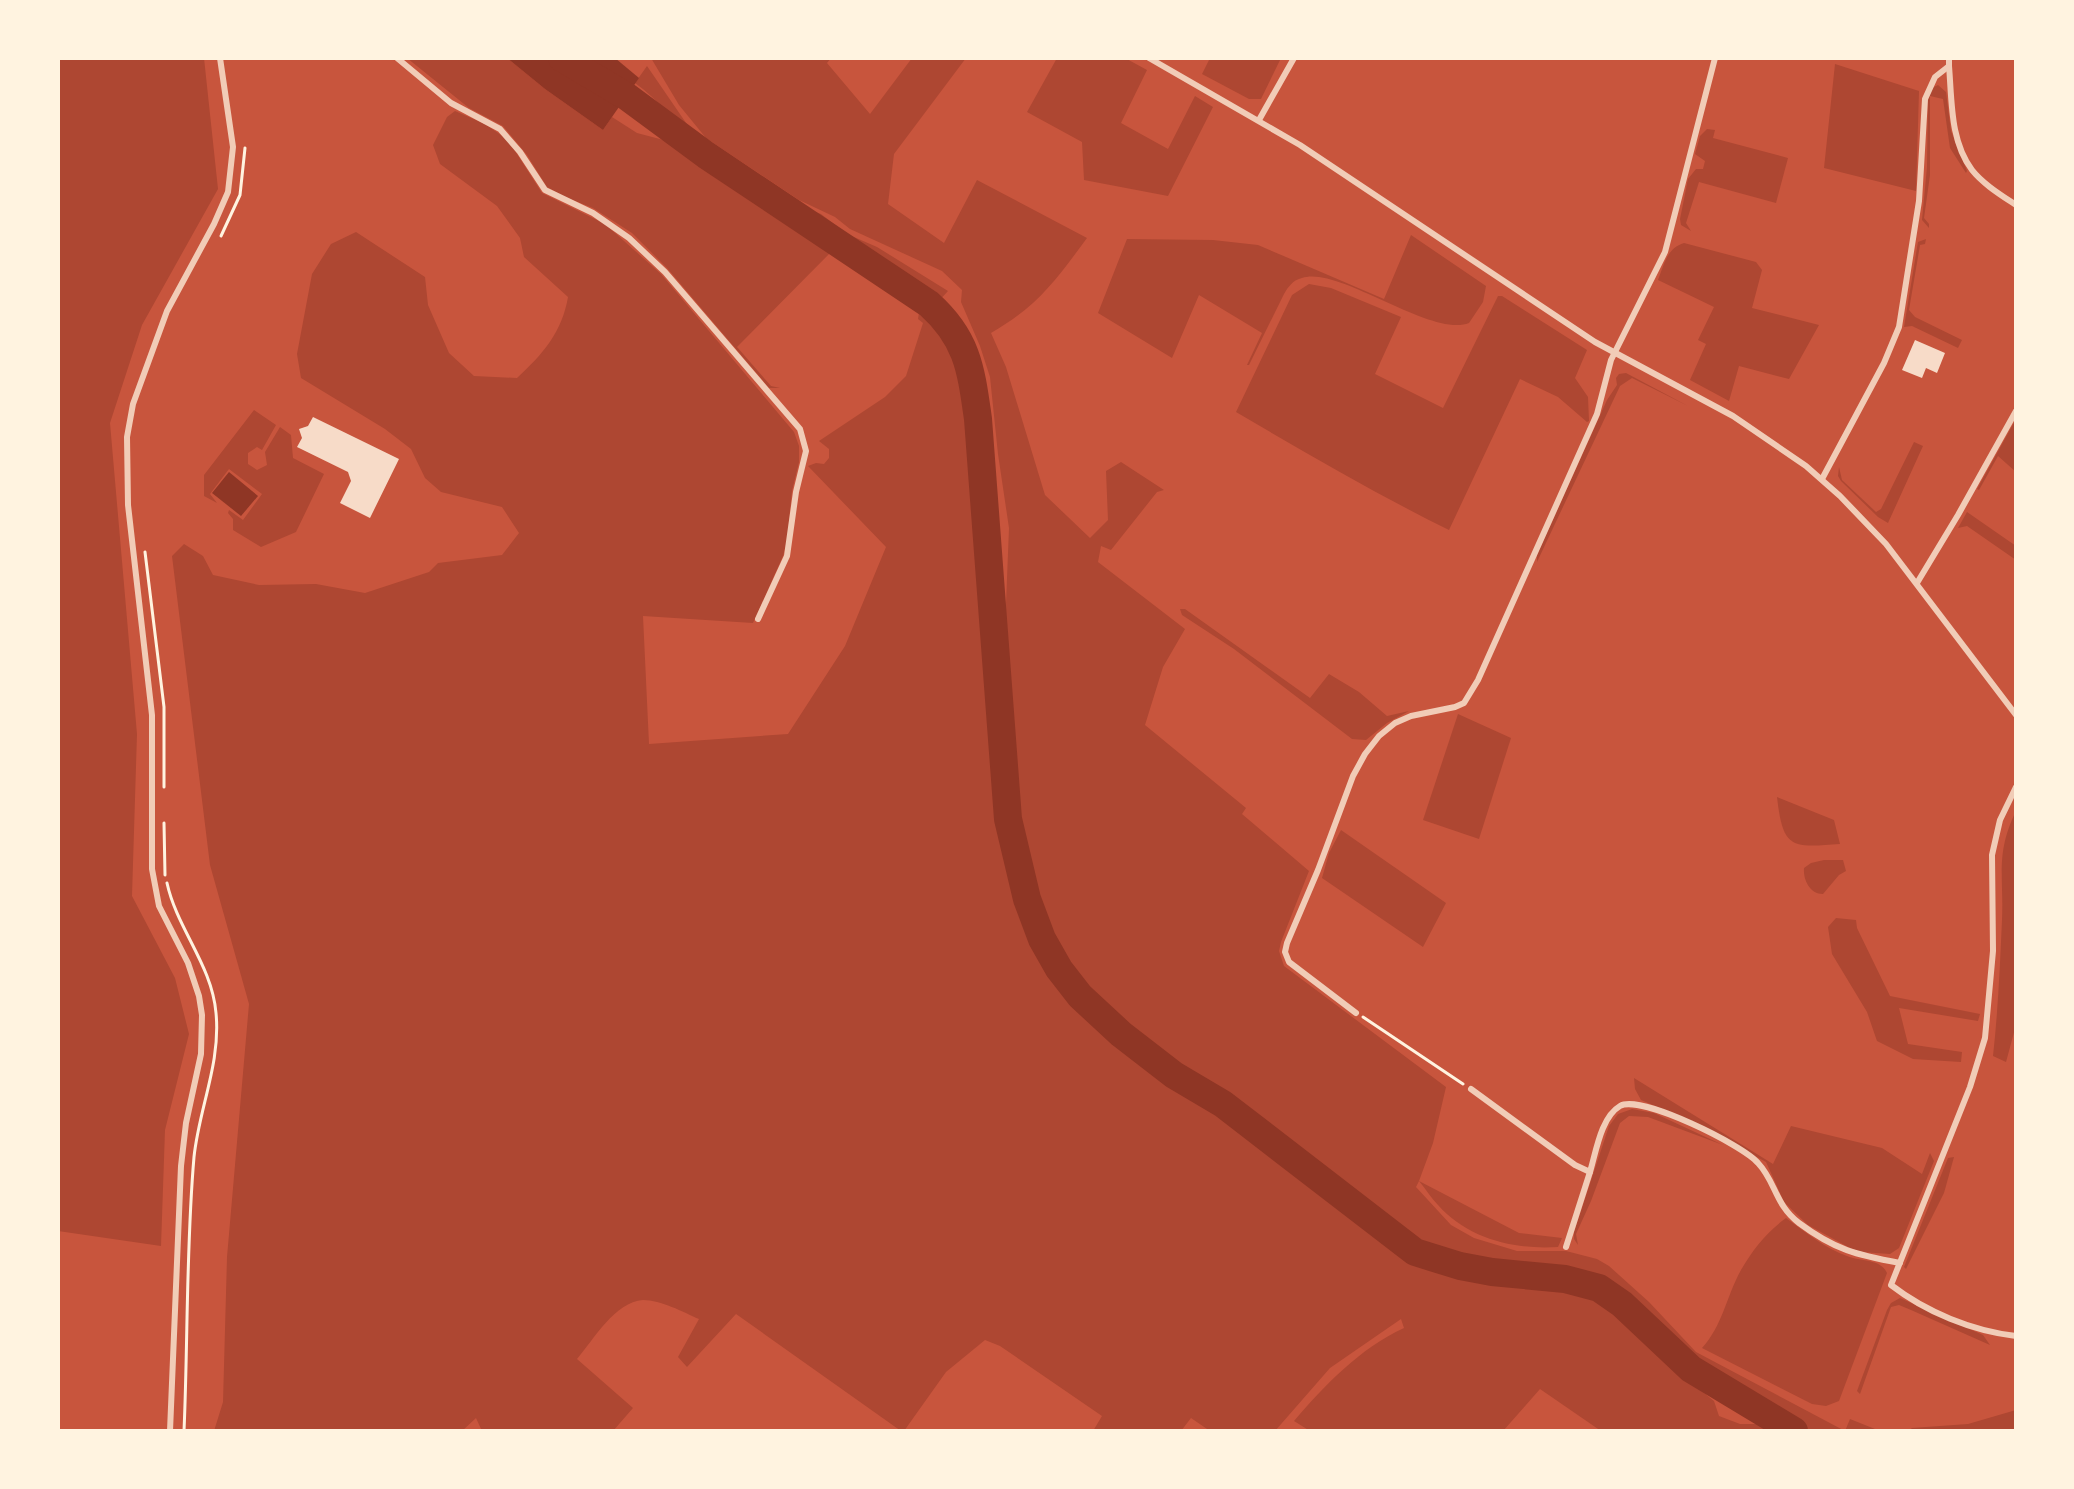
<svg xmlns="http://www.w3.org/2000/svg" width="2074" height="1489" font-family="'Titillium Web',sans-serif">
	<rect width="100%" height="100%" fill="#c8553d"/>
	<!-- green -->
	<g fill="#ae4732">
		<polygon points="58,58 204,58 218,189 142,325 110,423 137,734 132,896 175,978 189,1034 165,1130 161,1246 58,1231"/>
		<path d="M 407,58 L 507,58 L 545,89 L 603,130 L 612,117 L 637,133 L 675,143 L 930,312 L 931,317 L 954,341 L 969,396 L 982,529 L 991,731 L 999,813 L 1021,901 L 1036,941 L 1052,972 L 1076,1002 L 1115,1040 L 1167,1082 L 1219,1112 L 1367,1223 L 1402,1253 L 1420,1263 L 1457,1274 L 1490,1280 L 1572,1289 L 1603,1300 L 1616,1310 L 1666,1362 L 1714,1401 L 1719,1416 L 1740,1424 L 1762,1424 L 1773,1431 L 1601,1431 L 1540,1389 L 1503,1431 L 1310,1431 L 1294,1421 C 1325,1385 1359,1349 1404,1328 L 1401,1319 L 1330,1368 L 1275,1431 L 1210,1431 L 1191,1418 L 1181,1431 L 1093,1431 L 1102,1416 L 1000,1346 L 985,1340 L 946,1372 L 904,1431 L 901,1431 L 736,1314 L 687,1367 L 678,1357 L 699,1319 C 683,1312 661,1300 643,1300 C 615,1302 594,1339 577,1359 L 633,1408 L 613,1431 L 482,1431 L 476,1418 L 462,1431 L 214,1431 L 223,1402 L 227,1257 L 249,1004 L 210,865 L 172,556 L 184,544 L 203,556 L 213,575 L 259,585 L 316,584 L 365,593 L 429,572 L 438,563 L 502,555 L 519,533 L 502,507 L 441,492 L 425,478 L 411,449 L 385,429 L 301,378 L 297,354 L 312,274 L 331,244 L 356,232 L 425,277 L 428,305 L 449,353 L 474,376 L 517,378 C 543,354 562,332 568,297 L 524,257 L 520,238 L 497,206 L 440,164 L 433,145 L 447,117 L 455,111 L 485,124 L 508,140 L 542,193 L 605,224 L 661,274 L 794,432 L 799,446 L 799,462 L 792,491 L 787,541 L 783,556 L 753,623 L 643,616 L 649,744 L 788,734 L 845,646 L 886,547 L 808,466 L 816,463 L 824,464 L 829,458 L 829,449 L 819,441 L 885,397 L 906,376 L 923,323 L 918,319 L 919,313 L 831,252 L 737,347 L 771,386 L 780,388 L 769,388 L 667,268 L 632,233 L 593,208 L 565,197 L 547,187 L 527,155 L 503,126 L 469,108 Z"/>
		<path d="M 651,58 L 831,58 L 827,63 L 870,114 L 912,58 L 966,58 L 894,154 L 888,204 L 944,243 L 977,180 L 1087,238 C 1056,280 1038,306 991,333 L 1006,367 L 1045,495 L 1090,538 L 1108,520 L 1106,471 L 1121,462 L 1164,490 L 1157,492 L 1111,550 L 1101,546 L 1098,562 L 1185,629 L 1163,667 L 1145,725 L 1246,808 L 1242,814 L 1309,871 L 1281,942 L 1279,951 L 1284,966 L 1446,1087 L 1433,1143 L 1419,1181 L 1519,1233 L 1562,1238 L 1558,1247 C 1515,1250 1468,1239 1438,1205 C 1431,1198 1426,1189 1419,1181 L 1416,1187 L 1451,1225 L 1474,1238 L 1517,1251 L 1566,1251 L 1597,1259 L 1609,1266 L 1649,1302 L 1696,1352 L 1845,1431 L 1850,1419 L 1880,1431 L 1813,1431 L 1800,1425 L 1770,1408 L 1757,1396 L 1695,1362 L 1626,1297 L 1594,1277 L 1579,1273 L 1492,1265 L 1430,1249 L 1411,1239 L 1381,1213 L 1239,1106 L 1191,1073 L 1126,1022 L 1091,991 L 1058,948 L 1039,896 L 1021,818 L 1004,654 L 1009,528 L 998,454 L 990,377 L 980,346 L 961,302 L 962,290 L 942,271 L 850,229 L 835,217 L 799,200 L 706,138 L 679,105 Z"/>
		<polygon points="1057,58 1125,58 1147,70 1121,123 1168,149 1195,96 1213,107 1168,196 1084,180 1082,142 1027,112"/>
		<polygon points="1210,58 1281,58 1261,99 1249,99 1202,74"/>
		<polygon points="1835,64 1919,91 1916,191 1824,168"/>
		<path d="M 647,66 L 695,136 L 694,137 C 672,120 659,100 635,83 Z"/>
		<polygon points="1938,85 1946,92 1951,131 1967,171 1966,173 1950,148 1943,99 1930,96 1930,175 1924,218 1929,224 1929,228 1922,220 1927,167 1928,100 1932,88"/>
		<polygon points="1707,129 1715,130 1713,138 1788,158 1776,203 1699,182 1686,223 1691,231 1681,225 1680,219 1688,179 1696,169 1703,169 1705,161 1695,154 1700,136"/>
		<polygon points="799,206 821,214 847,234 877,247 948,291 937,303"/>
		<path d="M 1411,235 L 1486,286 L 1483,302 L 1469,323 C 1431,338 1338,265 1302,278 C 1293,280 1288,287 1284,294 L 1249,365 L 1247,365 L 1262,333 L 1199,295 L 1172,358 L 1098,313 L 1127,239 L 1213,240 L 1258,245 L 1384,299 Z"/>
		<polygon points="1926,239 1925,244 1920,245 1909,310 1915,317 1962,340 1958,348 1912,326 1904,327 1918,242"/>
		<path d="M 1684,243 L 1756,262 L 1762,270 L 1752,308 L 1819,325 L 1789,379 L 1739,366 L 1729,401 L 1690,380 L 1706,344 L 1698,340 L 1714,307 L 1658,280 C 1664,265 1667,248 1684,243 Z"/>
		<path d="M 1309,284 L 1331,288 L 1401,317 L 1375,374 L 1443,408 L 1498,296 L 1502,296 L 1587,350 L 1575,378 L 1588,397 L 1589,421 L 1587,422 L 1558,397 L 1520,379 L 1449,530 C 1376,494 1306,453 1236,412 L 1292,295 Z"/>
		<polygon points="1626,373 1688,406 1632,378 1620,386 1537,562 1537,555 1607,400 1617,385 1616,378 1619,374"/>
		<polygon points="254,410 276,425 262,450 257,447 248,453 248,464 257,470 267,465 265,452 280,427 291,435 293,458 324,474 296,532 261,547 233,530 233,519 228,513 229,510 243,520 262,494 229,469 210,494 217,503 204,496 204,475"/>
		<polygon points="2016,419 2016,472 1998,456 1979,490 1977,489"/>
		<polygon points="1914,442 1923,446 1888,523 1878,517 1841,481 1838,476 1839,467 1842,480 1876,512 1881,509"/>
		<polygon points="1967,512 2016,546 2016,560 1967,526 1958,528 1949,544"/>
		<polygon points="1180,609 1185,609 1310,698 1329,674 1359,692 1387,716 1409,711 1387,723 1366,740 1352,739 1234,649 1182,615"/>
		<polygon points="1458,714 1511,738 1479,839 1423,820"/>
		<path d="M 1777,797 L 1834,820 L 1840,844 C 1790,848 1783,848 1777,797 Z"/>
		<path d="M 2016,811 L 2016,1025 L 2006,1062 L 1993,1056 C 1998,1011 2000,966 2002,920 C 2004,876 1995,854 2016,811 Z"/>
		<polygon points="1341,830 1446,903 1423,947 1322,878 1329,853"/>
		<path d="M 1824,860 L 1843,860 L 1846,871 L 1839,875 L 1823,894 C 1810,894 1803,880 1804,868 L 1811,863 Z"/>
		<polygon points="1836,918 1856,920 1857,928 1890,996 1980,1014 1978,1021 1899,1008 1908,1044 1962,1052 1961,1062 1913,1059 1877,1041 1867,1012 1832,954 1828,927"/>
		<polygon points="1634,1078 1773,1164 1791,1126 1882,1148 1922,1174 1930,1153 1934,1161 1899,1248 1890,1254 1861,1252 1850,1248 1808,1225 1784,1202 1766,1162 1695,1123 1641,1100 1635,1089"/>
		<polygon points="1632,1109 1654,1113 1723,1145 1648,1117 1629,1116 1620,1123 1591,1201 1576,1234 1578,1245 1574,1239 1574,1232 1609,1126 1618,1114"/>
		<polygon points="1954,1157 1944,1193 1906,1269 1904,1267 1948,1158"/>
		<path d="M 1786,1218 C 1805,1232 1825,1248 1847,1256 C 1861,1262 1880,1258 1887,1273 L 1839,1401 L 1826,1406 L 1812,1404 L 1702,1348 C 1723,1325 1726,1297 1741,1270 C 1753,1249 1767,1232 1786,1218 Z"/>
		<polygon points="1900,1298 1983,1335 1990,1345 1911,1310 1899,1305 1891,1307 1860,1394 1857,1391 1887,1310 1891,1303"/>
		<polygon points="2016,1410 2016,1431 1908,1431 1912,1428 1968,1424"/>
	</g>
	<!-- water -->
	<g fill="#8f3625">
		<polygon points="507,58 615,58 639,78 603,130 545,89"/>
		<polygon points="229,472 258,496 241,516 212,493"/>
	</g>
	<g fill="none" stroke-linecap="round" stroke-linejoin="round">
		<!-- river -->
		<path stroke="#8f3625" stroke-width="28" d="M 562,58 L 626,96 L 706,155 L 929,304 C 968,339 971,370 978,419 L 1008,819 L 1027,899 L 1042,939 L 1059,969 L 1080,996 L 1121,1034 L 1174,1075 L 1223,1104 L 1415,1252 L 1460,1266 L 1492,1272 L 1565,1279 L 1599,1288 L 1622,1304 L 1691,1369 L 1794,1431"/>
	</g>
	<!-- building -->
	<g fill="#f7dbc8">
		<polygon points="1915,340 1945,353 1937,373 1926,368 1922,378 1902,370"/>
		<polygon points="313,417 399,459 370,518 340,503 351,481 348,472 297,447 302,438 299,429 308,426"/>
	</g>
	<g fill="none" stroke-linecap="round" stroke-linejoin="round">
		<!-- path -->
		<g stroke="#fff3e0" stroke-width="3">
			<polyline points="221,236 240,195 245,148"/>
			<polyline points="145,552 164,707 164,787"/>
			<polyline points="164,823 165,875"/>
			<path d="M 167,883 C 177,929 212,965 216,1013 C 221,1063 199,1108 194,1157 C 186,1248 188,1340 184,1431"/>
			<polyline points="1363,1017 1463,1084"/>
		</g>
		<!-- minor -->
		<g stroke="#f1ccb7" stroke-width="6">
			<polyline points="397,58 451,103 500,129 520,152 545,190 593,213 629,238 665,272 800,429 806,451 796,492 787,556 758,619"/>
			<polyline points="1149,58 1300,145 1595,342 1733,416 1806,466 1840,496 1886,544 2016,715"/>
			<path d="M 1949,66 C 1952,101 1950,141 1972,170 C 1983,184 2001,195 2016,205"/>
			<polyline points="1259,120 1294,58"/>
			<polyline points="1822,479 1884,363 1899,327 1919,201 1925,99 1935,77 1949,66 1949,58"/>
			<polyline points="1917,583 1958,515 2016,411"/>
			<path d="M 2016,787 L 2000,820 L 1992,855 L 1993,951 L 1985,1038 L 1970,1087 L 1891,1285 C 1926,1312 1972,1331 2016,1336"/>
			<polyline points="1356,1013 1289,962 1285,952 1287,943 1318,870 1353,776 1365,754 1379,736 1395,723 1411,716 1455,707 1464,703 1478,680 1597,414 1611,360 1665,252 1715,58"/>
			<path d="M 1471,1089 L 1575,1165 L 1590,1172 C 1596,1152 1601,1117 1620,1106 C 1640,1094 1743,1145 1758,1163 C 1776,1182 1775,1205 1799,1223 C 1835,1250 1857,1255 1900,1263"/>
			<polyline points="1566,1247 1590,1172"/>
			<polyline points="170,1431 181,1166 186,1123 201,1054 202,1015 199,996 188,963 159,906 152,869 152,715 128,505 127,437 133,404 167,311 214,224 228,192 233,147 220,58"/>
		</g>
	</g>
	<!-- border -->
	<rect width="2074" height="1489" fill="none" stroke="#fff3e0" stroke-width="120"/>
</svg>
